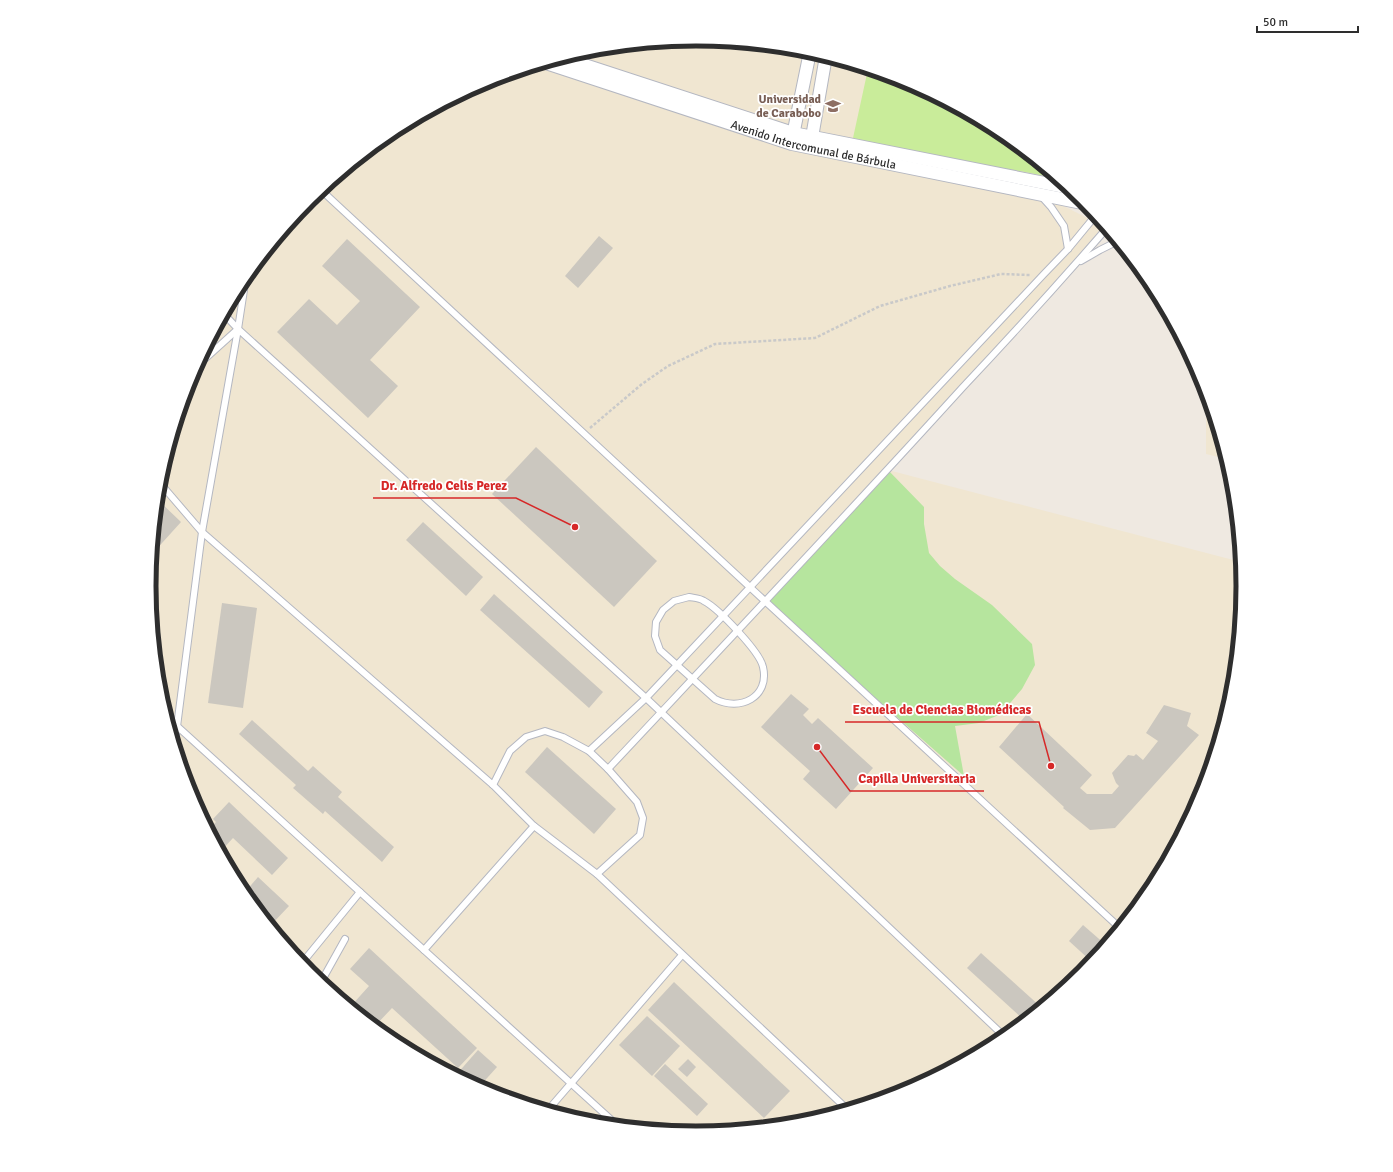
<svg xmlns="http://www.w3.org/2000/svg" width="1393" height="1172" font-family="Signika,sans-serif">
	<rect width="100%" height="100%" fill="#efe9e1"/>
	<!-- education -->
	<g fill="#f0e6d1">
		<polygon points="697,39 803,50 906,81 1001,131 1070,188 793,133 563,58 590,49"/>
		<polygon points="546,63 1038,193 1107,228 888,470 1241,562 1243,586 1233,693 1202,796 1151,890 1083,973 1000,1041 906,1091 803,1123 696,1133 590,1122 487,1091 392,1041 310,973 242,890 191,795 160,692 150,586 160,479 191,376 242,282 310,199 393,131 487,81"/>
		<polygon points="1206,390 1227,459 1206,454"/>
	</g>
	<!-- green -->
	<polygon fill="#b6e59e" points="888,470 924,507 924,524 929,553 940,566 955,579 992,605 1032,644 1035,665 1022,689 1011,702 999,715 979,723 955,726 964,776 766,602"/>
	<!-- pitch -->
	<polygon fill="#c9ec9a" points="868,69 906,81 1001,131 1059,179 1025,172 914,154 853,138"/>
	<!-- building -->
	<g fill="#cbc7bf">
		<polygon points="599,236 613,248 578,288 565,276"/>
		<polygon points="347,239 420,307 370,360 398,386 368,418 277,332 309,299 337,325 360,301 322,266"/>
		<polygon points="536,447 657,561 614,607 492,494"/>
		<polygon points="158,500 181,522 153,553 154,543"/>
		<polygon points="423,522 483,577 466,596 406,540"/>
		<polygon points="494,594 603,692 589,708 480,610"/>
		<polygon points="222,603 257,608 243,708 208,703"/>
		<polygon points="791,694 809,709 803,715 812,724 818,718 873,768 836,809 803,779 810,771 761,727"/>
		<polygon points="1164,705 1191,713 1187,726 1199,735 1115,828 1090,830 1063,808 1064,807 999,747 1027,714 1092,775 1080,788 1087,794 1112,794 1119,786 1116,783 1112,773 1128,755 1134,756 1136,754 1143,760 1158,741 1146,733"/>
		<polygon points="252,720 308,771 313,766 342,792 338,797 394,847 382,862 325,811 323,814 293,788 296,785 239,734"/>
		<polygon points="547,747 616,809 594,834 525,772"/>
		<polygon points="229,802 288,858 272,875 233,838 221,851 209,829 216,822 213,819"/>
		<polygon points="258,877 289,906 271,925 242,890 238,884 246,891"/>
		<polygon points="1083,925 1106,945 1092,962 1069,941"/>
		<polygon points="369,948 477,1048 458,1068 392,1008 375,1026 351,1006 369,986 350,969"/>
		<polygon points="981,953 1041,1007 1025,1021 967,968"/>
		<polygon points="674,982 790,1091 764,1118 648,1010"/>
		<polygon points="647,1016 680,1046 652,1076 619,1045"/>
		<polygon points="478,1050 497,1067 479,1087 456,1075"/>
		<polygon points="688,1059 696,1067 687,1077 678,1069"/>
		<polygon points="665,1064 708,1104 697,1116 654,1076"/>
	</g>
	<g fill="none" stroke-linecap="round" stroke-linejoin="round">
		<defs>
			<g id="service">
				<polyline points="321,190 766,602 1120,928"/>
				<polyline points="1042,197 1051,207 1064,226 1068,249"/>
				<polyline points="1081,261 1100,250 1118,241"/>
				<polyline points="224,314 238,329 646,698 1005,1037"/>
				<polyline points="197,366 238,329"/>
				<polyline points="160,483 202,532 493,785 534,826 597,874 847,1109"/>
				<path d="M 689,597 C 694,598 700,598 704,601 C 719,609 760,652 763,667 C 770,697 740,712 715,699 L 660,650 L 655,636 L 656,622 L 663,610 L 674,601 Z"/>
				<polyline points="172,732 178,727 617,1125"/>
				<polyline points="175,742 202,532 238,329 246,277"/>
				<polyline points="589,751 646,698 1043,275 1068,249 1096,215"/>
				<path d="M 608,769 C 727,642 846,516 963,387 C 1012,335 1060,282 1107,228"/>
				<polyline points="493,785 510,751 526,737 545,731 563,737 589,751 608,769 637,802 643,818 640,835 597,874"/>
				<polyline points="424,950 534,826"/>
				<polyline points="302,963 360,892"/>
				<polyline points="321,982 345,939"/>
				<polyline points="548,1110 682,955"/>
			</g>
			<g id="minor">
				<polyline points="563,58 793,133 1070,188"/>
				<path id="s1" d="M 546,63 L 792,144 L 1087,204"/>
				<polyline points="792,140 810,52"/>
				<polyline points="811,143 826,56"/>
			</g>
		</defs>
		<!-- service casing -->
		<use href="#service" stroke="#b4b7c1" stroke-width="8"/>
		<!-- minor casing -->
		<use href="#minor" stroke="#b4b7c1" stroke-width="14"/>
		<!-- path -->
		<polyline stroke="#c9c9c9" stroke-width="2.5" stroke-dasharray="3 2" stroke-linecap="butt" points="590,428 642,384 668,366 715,344 815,338 880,306 950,286 1001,274 1030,275"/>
		<!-- service -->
		<use href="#service" stroke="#fff" stroke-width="6"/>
		<!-- minor -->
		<use href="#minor" stroke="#fff" stroke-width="12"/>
	</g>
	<!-- icons -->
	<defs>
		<symbol id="university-bare" viewBox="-9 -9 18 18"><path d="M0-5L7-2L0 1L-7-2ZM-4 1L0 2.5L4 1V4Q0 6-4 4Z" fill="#8d6e63" stroke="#fff" stroke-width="2.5" paint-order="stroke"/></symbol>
	</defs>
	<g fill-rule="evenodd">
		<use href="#university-bare" x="822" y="95" width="22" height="22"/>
	</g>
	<g text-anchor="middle" stroke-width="3.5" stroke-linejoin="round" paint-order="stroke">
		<!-- education labels -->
		<g font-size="12" font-weight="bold" fill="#785e54" stroke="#fff" text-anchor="end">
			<text x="821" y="103">Universidad<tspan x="821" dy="14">de Carabobo</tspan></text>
		</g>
		<!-- street labels -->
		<g font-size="12" fill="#2e2e2e" stroke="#fff">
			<text dy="4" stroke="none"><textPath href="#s1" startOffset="280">Avenido Intercomunal de Bárbula</textPath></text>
		</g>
	</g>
	<!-- crop -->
	<path d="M0 0H1393V1172H0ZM156 586a540 540 0 1 1 1080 0a540 540 0 1 1-1080 0Z" fill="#fff" fill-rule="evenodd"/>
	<path fill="none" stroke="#2e2e2e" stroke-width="5" d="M156 586a540 540 0 1 1 1080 0a540 540 0 1 1-1080 0Z"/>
	<!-- callouts -->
	<path fill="none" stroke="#d62828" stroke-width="1.5" d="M575 527L516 498H373M1051 766L1039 722H845M817 747L850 791H984"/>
	<g fill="#d62828" stroke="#fff" stroke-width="1.5">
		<circle cx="575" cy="527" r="4"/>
		<circle cx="1051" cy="766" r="4"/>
		<circle cx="817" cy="747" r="4"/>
	</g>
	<g font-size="13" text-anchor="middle" font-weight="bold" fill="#d62828" stroke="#fff" stroke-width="3.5" stroke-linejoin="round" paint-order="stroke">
		<text x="444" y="490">Dr. Alfredo Celis Perez</text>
		<text x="942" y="714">Escuela de Ciencias Biomédicas</text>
		<text x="917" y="783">Capilla Universitaria</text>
	</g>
	<!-- scale -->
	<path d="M1257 26v6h101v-6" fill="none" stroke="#2e2e2e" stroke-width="2"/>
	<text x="1263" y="26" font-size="12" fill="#2e2e2e" stroke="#ffffff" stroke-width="3" paint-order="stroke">50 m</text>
</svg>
